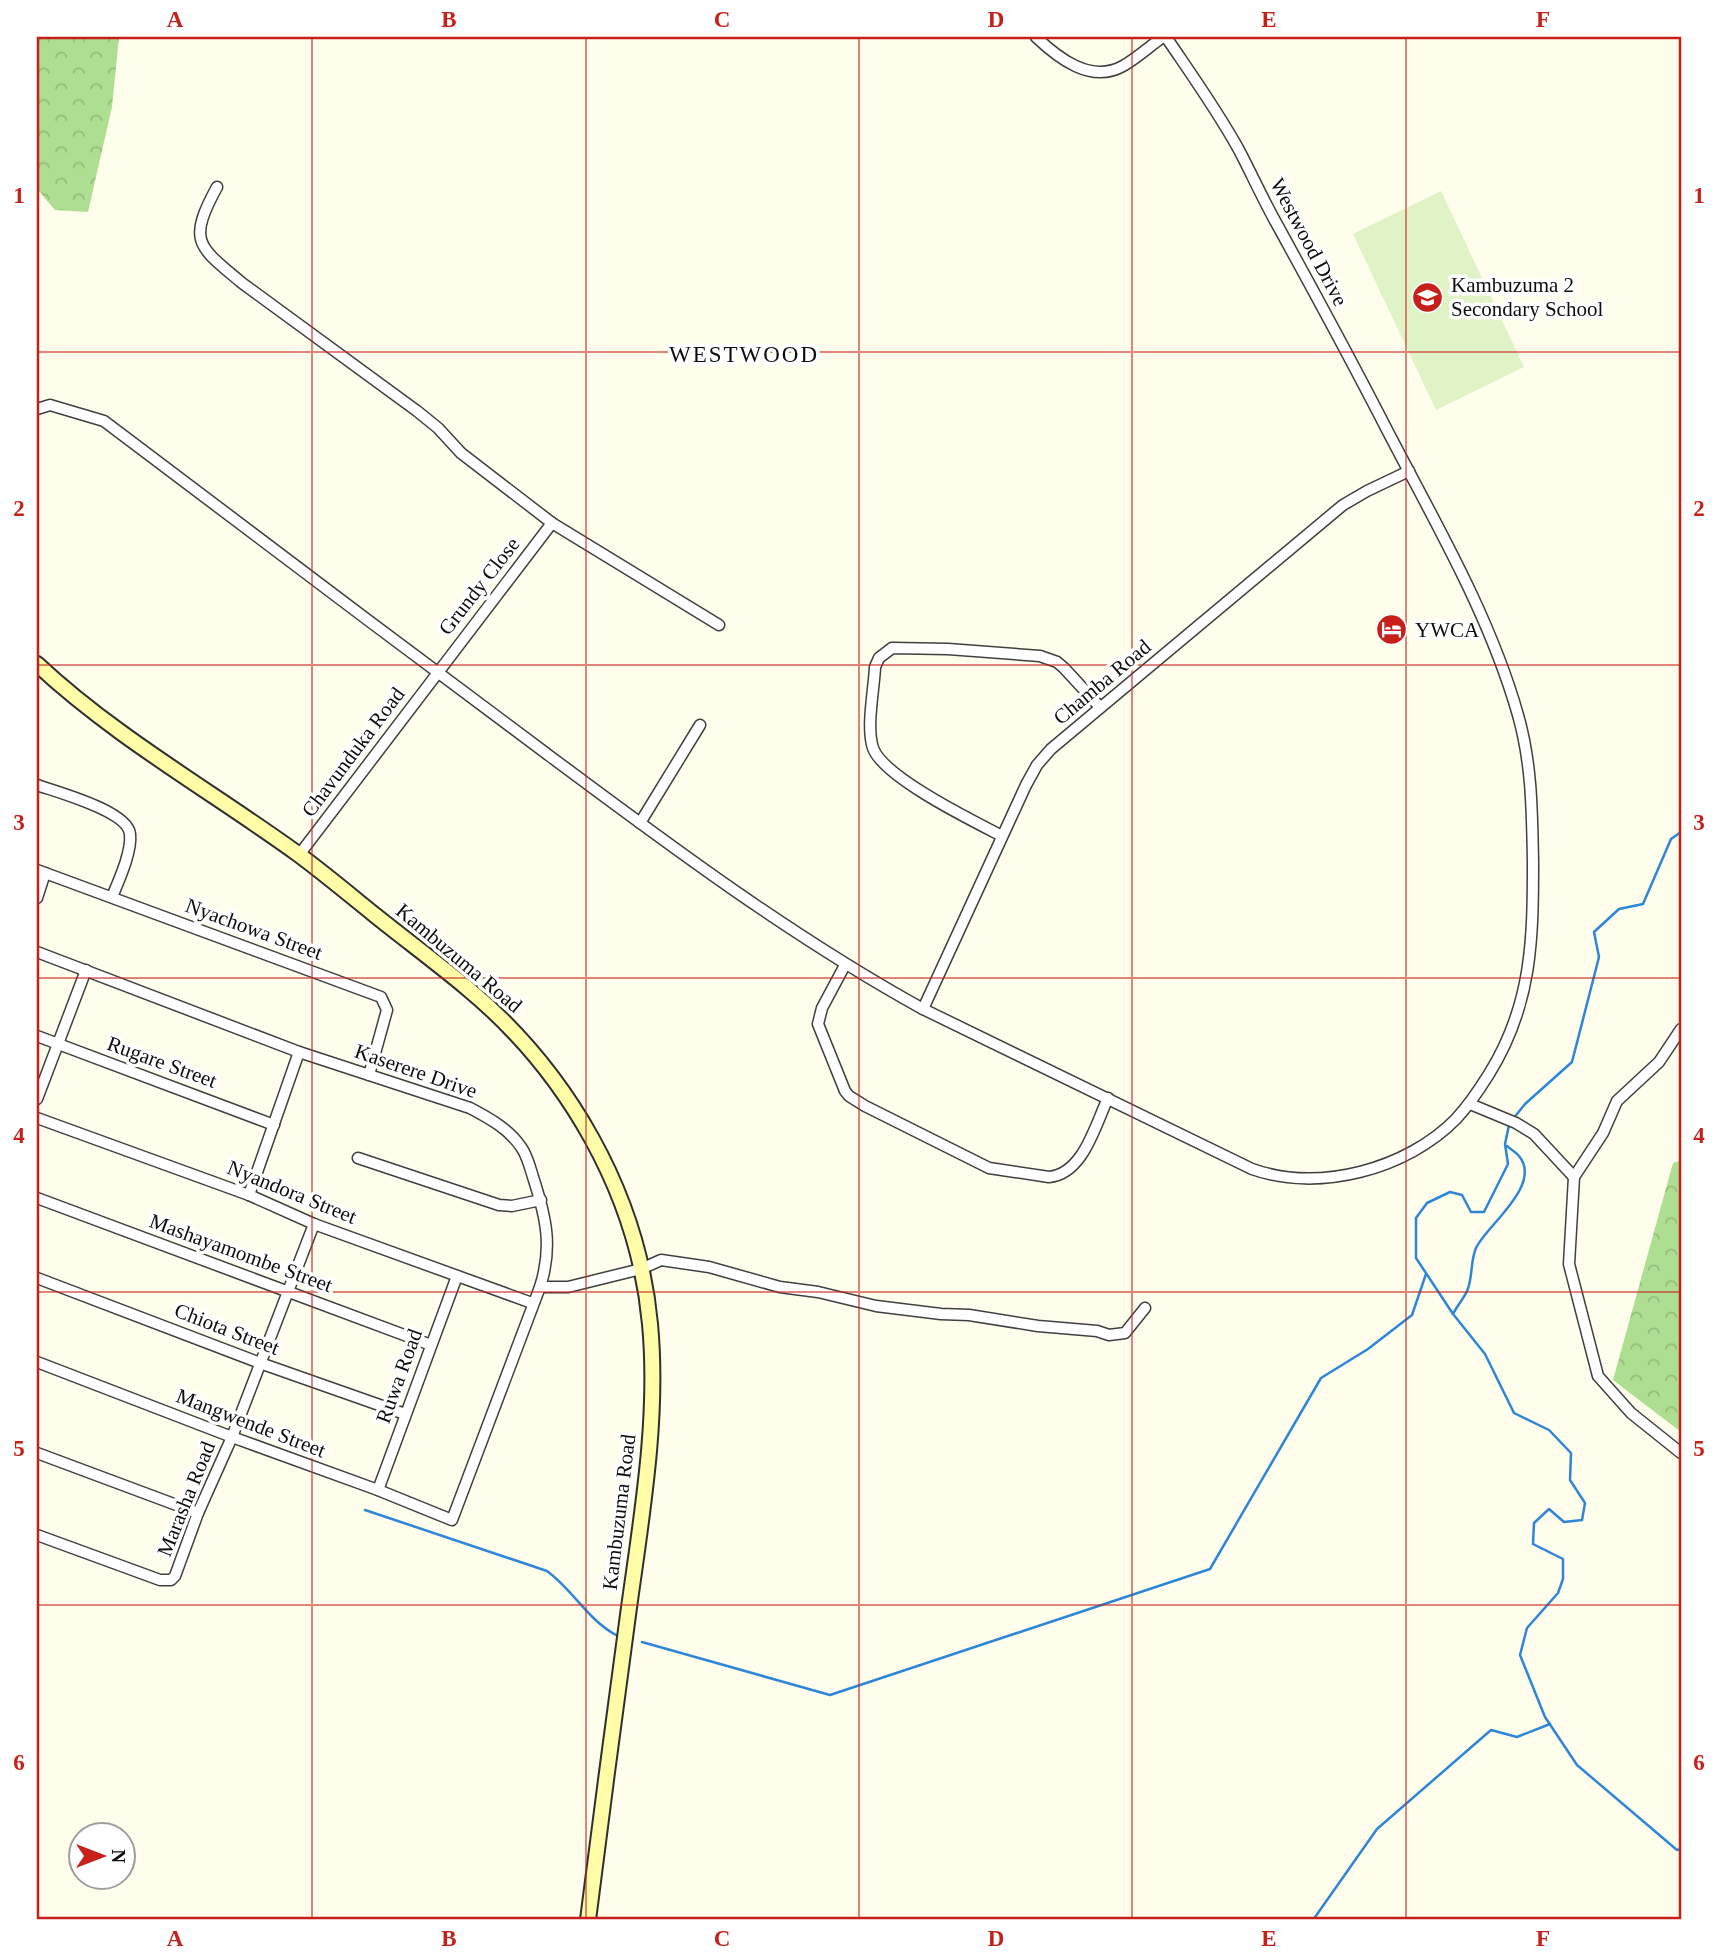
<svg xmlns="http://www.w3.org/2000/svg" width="1718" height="1957" font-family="Georgia,serif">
	<defs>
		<pattern id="forest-crowns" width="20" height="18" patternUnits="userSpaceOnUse" patternTransform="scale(1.75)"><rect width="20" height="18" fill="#aede91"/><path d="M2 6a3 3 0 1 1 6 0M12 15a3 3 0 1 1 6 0" fill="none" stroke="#94bd7c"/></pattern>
	</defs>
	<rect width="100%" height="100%" fill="#fffdec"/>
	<!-- forest -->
	<g fill="url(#forest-crowns)">
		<polygon points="37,37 119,37 112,107 88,212 55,210 37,189"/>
		<polygon points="1681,1160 1681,1432 1613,1380 1673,1163"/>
	</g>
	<!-- pitch -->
	<polygon fill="#dff3c6" points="1441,191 1524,367 1436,410 1353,234"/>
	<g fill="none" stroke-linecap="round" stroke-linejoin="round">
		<!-- stream -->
		<g stroke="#2e86d7" stroke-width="2.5">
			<polyline points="1513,1119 1525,1104 1572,1062 1599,957 1594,932 1619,909 1643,904 1671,839 1681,832"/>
			<polyline points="1509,1125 1505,1144 1508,1164 1484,1212 1471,1212 1462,1195 1450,1192 1427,1203 1416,1218 1416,1258 1453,1314 1485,1354 1514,1413 1549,1430 1571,1453 1570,1480 1585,1503 1582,1520 1564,1522 1549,1509 1534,1523 1533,1544 1563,1559 1563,1579 1558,1593 1527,1628 1520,1655 1545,1717 1577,1765 1677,1850 1681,1849"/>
			<path d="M 1453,1314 C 1457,1306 1464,1298 1467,1291 C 1473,1278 1470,1262 1476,1248 C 1486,1226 1543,1185 1519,1156 C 1516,1152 1510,1149 1507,1146"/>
			<path d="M 365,1510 L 547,1571 C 573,1590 588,1620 616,1635"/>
			<polyline points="642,1642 830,1695 1210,1569 1321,1378 1368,1349 1412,1315 1426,1274"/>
			<polyline points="1313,1920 1377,1829 1491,1730 1517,1737 1550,1724"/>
		</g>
		<defs>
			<g id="street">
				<path d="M 1036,37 C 1058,58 1091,84 1123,66 C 1137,58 1150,46 1163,37"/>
				<path d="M 217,187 C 187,242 198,246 242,283 L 417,411 L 438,428 L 461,453 L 552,523 L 719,625"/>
				<path d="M 37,409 L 50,405 L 104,421 C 250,531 396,642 543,751 C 665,842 789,935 923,1009 L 1252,1169 C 1319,1193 1407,1169 1456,1119 C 1469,1105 1479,1090 1489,1074 C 1532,1005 1533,940 1533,862 C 1532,812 1532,764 1518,715 C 1489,613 1433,519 1385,426 C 1349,356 1312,288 1274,219 C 1262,197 1251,173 1239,150 C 1217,110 1191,74 1166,37"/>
				<path d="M 37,785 C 57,792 128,811 130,834 C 132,852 119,880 112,897"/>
				<polyline points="640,823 700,725"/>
				<path d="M 1002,836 C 973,821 883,777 873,748 C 866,727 874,690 875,667 L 879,658 L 892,648 L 948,649 L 1040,656 L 1057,662 L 1064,668 L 1100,707"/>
				<polyline points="299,855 552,523"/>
				<polyline points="37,870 381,997 387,1010 369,1075"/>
				<polyline points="37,898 45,873"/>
				<path d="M 37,952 L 299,1052 L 470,1108 C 489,1118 509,1129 521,1147 C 527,1155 530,1167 533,1177 C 546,1217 553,1247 540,1287 L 452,1520 L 378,1490 L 232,1437 L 37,1362"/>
				<path d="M 845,965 L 822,1008 L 818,1024 L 845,1091 L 849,1096 L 865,1106 L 989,1168 L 1049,1177 C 1083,1174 1095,1126 1108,1098"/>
				<polyline points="923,1009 1026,785 1037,765 1051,749 1343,505 1367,491 1409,471"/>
				<polyline points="1681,1029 1659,1062 1617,1101 1603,1133 1574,1177 1569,1264 1598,1376 1631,1413 1681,1453"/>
				<polyline points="37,1036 274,1125"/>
				<polyline points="37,1099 86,970"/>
				<polyline points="1470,1104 1516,1123 1534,1134 1574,1177"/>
				<polyline points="37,1118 249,1195 314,1224 532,1303"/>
				<polyline points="358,1158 499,1205 512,1206 541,1200"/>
				<polyline points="249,1195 299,1052"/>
				<polyline points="37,1198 431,1345"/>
				<polyline points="37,1278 260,1363 405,1414"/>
				<polyline points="540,1287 568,1287 641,1269 661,1260 709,1267 780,1287 818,1292 876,1306 941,1314 969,1315 1038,1326 1097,1331 1109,1335 1125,1333 1145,1308"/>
				<polyline points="37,1453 198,1513"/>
				<polyline points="378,1490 457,1276"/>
				<polyline points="37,1535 160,1580 171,1580 175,1576 198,1513 232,1437 314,1224"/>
			</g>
			<path id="secondary" d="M 37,664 C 115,737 211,791 298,854 C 325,874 350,895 376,916 C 406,940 437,963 467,988 C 567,1071 638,1193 650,1324 C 659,1420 641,1519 628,1615 C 614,1717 601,1818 588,1920"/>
		</defs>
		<!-- street casing -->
		<use href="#street" stroke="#404040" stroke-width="13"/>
		<!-- secondary casing -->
		<use href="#secondary" stroke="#2f2f2f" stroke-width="18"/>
		<!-- street -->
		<use href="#street" stroke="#fff" stroke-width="10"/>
		<!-- secondary -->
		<use href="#secondary" stroke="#fffca7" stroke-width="14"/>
	</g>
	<!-- grid -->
	<path fill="none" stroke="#c7201b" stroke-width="2" stroke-opacity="0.55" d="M 312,37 L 312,1920M 586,37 L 586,1920M 859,37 L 859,1920M 1132,37 L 1132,1920M 1406,37 L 1406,1920M 37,352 L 1681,352M 37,665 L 1681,665M 37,978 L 1681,978M 37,1292 L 1681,1292M 37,1605 L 1681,1605"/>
	<!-- icons -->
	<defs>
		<symbol id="school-disc" viewBox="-11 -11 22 22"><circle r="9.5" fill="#c7201b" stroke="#fff"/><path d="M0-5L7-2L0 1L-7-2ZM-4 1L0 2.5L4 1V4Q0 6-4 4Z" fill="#fff"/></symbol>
		<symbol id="hotel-disc" viewBox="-11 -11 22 22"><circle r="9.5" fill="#c7201b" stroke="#fff"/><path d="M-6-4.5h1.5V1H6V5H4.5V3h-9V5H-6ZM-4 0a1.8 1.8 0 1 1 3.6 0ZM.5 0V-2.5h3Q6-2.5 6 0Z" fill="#fff"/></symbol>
	</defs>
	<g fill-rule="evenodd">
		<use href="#school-disc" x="1410" y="280" width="35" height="35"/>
		<use href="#hotel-disc" x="1374" y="612" width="35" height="35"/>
	</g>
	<g text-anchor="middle" stroke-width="7" stroke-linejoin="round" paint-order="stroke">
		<!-- street labels -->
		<g font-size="21" fill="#0d0d0d" stroke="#fff">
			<text transform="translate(1309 242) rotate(62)" y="7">Westwood Drive</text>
			<text transform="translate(479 586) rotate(-52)" y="7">Grundy Close</text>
			<text transform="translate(1102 682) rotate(-40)" y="7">Chamba Road</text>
			<text transform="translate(353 752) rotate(-53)" y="7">Chavunduka Road</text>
			<text transform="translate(254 929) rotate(20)" y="7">Nyachowa Street</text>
			<text transform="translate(459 958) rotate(40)" y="7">Kambuzuma Road</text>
			<text transform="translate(162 1062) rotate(20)" y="7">Rugare Street</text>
			<text transform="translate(416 1071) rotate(19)" y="7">Kaserere Drive</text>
			<text transform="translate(292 1192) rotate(22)" y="7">Nyandora Street</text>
			<text transform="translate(241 1253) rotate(20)" y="7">Mashayamombe Street</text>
			<text transform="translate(227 1329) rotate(21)" y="7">Chiota Street</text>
			<text transform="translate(399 1376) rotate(-70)" y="7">Ruwa Road</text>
			<text transform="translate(251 1423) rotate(21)" y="7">Mangwende Street</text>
			<text transform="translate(186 1499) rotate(-68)" y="7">Marasha Road</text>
			<text transform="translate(619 1512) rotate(-83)" y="7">Kambuzuma Road</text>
		</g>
		<!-- poi labels -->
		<g font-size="21" fill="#0d0d0d" stroke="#fff" text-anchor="start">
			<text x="1451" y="292">Kambuzuma 2<tspan x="1451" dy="24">Secondary School</tspan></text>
			<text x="1415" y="637">YWCA</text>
		</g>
		<!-- neighbourhood labels -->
		<g font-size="23" letter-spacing="2" fill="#0d0d0d" stroke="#fff">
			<text x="744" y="362">WESTWOOD</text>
		</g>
	</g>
	<!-- border -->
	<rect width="1718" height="1957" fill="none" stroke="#ffffff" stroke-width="77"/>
	<!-- north arrow -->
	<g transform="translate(102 1856) rotate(90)"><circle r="33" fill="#ffffff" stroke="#9e9e9e" stroke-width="2"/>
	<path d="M0-5L12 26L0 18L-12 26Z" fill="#c7201b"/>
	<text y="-10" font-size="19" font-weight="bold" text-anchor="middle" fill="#0d0d0d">N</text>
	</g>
	<rect x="38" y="38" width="1642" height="1880" fill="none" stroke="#c7201b" stroke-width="2.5"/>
	<g font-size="23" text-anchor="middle" font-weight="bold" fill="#c7201b">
		<text x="175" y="27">A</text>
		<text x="449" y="27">B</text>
		<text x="722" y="27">C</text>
		<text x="996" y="27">D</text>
		<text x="1269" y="27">E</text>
		<text x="1543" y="27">F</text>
		<text x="19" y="203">1</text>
		<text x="1699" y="203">1</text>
		<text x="19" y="516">2</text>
		<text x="1699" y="516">2</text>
		<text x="19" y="830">3</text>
		<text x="1699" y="830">3</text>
		<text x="19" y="1143">4</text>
		<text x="1699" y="1143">4</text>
		<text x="19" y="1456">5</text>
		<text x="1699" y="1456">5</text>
		<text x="19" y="1770">6</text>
		<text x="1699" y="1770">6</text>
		<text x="175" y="1946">A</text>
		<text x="449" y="1946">B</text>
		<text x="722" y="1946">C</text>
		<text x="996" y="1946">D</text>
		<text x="1269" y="1946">E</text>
		<text x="1543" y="1946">F</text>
	</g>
</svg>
